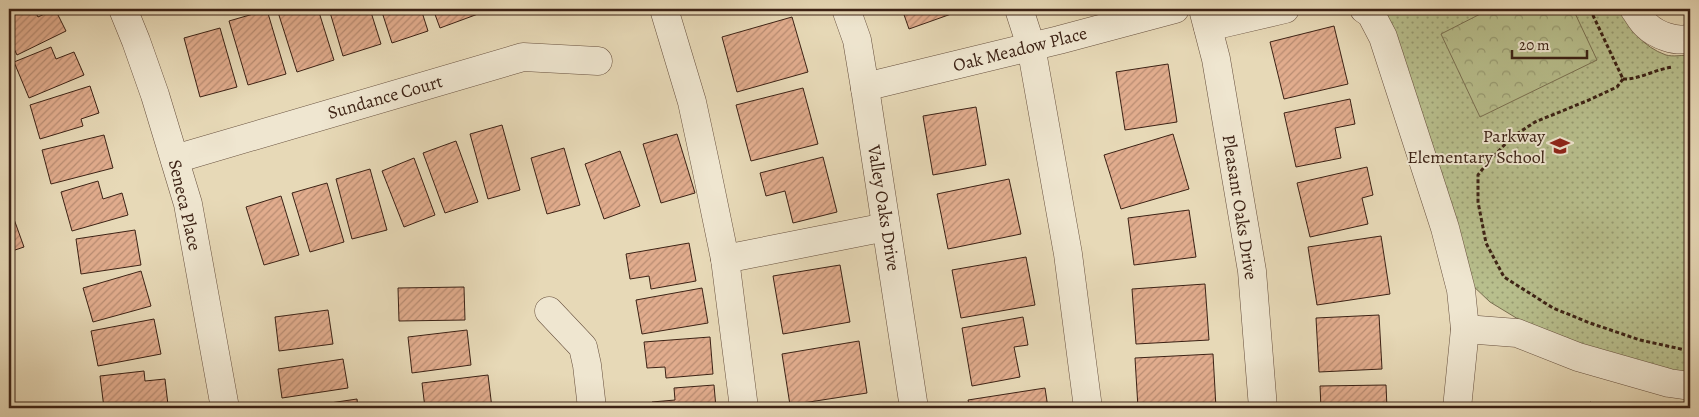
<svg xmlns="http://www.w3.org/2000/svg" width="1699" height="417" font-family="Alegreya,serif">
	<defs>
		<pattern id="grass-dots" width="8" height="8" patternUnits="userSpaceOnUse" patternTransform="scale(1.25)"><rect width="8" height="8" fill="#b8bf8d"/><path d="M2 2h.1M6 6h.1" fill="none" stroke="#979b72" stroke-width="1.8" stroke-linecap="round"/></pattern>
		<pattern id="park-crowns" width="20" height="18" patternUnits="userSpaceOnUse" patternTransform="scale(1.25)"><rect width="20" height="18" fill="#b8bf8d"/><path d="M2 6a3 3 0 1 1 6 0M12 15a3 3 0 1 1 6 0" fill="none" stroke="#979b72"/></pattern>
		<pattern id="building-hatch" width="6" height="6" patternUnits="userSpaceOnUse" patternTransform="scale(1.25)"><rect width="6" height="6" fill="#e1ac8d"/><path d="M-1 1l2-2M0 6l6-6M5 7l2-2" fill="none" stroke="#b88c72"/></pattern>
	</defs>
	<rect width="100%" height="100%" fill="#e7d9b7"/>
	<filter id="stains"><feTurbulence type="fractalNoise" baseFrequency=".004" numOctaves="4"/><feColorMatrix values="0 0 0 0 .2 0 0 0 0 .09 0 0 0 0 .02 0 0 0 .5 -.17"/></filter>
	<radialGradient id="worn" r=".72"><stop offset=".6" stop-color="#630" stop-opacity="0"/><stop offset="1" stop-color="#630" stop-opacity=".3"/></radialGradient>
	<!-- grass -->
	<path fill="url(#grass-dots)" stroke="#7a7051" d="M 1381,9 L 1619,9 C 1630,29 1643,47 1666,55 C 1673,57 1683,55 1690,55 L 1690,379 L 1541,333 L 1490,302 L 1470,283 Z"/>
	<!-- park -->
	<polygon fill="url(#park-crowns)" stroke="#7a7051" points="1490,9 1573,9 1597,60 1480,117 1441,34"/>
	<!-- building -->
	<g fill="url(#building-hatch)" stroke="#3c2215">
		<polygon points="21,9 34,9 38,17 55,9 66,31 17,55 9,38 9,15"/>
		<polygon points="277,9 318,9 334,60 297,72"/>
		<polygon points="329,9 370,9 381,44 343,56"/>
		<polygon points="381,9 421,9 428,31 392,43"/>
		<polygon points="433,9 476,9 478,14 440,28"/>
		<polygon points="722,9 736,9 723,13"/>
		<polygon points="902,9 952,9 954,13 909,29"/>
		<polygon points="267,10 286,74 248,85 229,21"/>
		<polygon points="792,17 808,72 737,92 722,37"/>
		<polygon points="1334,26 1348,84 1284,99 1270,42"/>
		<polygon points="220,28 237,87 200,97 184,38"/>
		<polygon points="51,47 56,59 74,52 84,75 29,98 14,62"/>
		<polygon points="1168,64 1177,122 1125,130 1116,72"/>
		<polygon points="90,86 99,113 81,119 83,126 40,139 30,105"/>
		<polygon points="803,88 818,144 751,161 736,105"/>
		<polygon points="1350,99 1355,124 1335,128 1341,158 1296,167 1284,113"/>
		<polygon points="976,107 986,165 933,175 923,116"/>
		<polygon points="502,125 520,190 488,199 470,134"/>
		<polygon points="677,134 695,193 661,203 643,144"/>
		<polygon points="1173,134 1189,189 1121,209 1104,155"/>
		<polygon points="104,135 113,168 51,184 42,150"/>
		<polygon points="456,141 478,202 445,213 423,153"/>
		<polygon points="564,148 580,205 547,214 531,158"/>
		<polygon points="620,151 640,206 604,219 585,164"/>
		<polygon points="823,157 837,212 793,223 785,191 766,196 760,173"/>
		<polygon points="414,158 435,215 404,227 382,171"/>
		<polygon points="1367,167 1373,195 1362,198 1368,224 1310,237 1297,183"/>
		<polygon points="370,169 387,230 352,239 336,179"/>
		<polygon points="1009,179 1021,234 948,249 937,194"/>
		<polygon points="98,181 103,199 122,193 128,215 72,231 61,192"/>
		<polygon points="327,183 344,242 310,252 292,193"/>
		<polygon points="281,196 299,255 264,265 246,207"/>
		<polygon points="9,208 10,208 24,247 9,252"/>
		<polygon points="1189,210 1196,257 1134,265 1128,218"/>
		<polygon points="135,230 141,265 81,274 76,239"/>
		<polygon points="1381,236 1390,294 1317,305 1308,247"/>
		<polygon points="689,243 696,281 651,289 649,276 630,279 626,254"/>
		<polygon points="1026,257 1035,305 961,318 952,270"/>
		<polygon points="840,265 850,322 783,334 773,276"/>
		<polygon points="141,271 151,306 93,322 83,288"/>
		<polygon points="1205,284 1209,340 1136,344 1132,289"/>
		<polygon points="464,287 465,320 399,321 398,288"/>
		<polygon points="702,288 708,323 642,334 636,300"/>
		<polygon points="328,310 333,344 279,351 275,317"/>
		<polygon points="1379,315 1382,369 1319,372 1316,318"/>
		<polygon points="1023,317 1028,345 1014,347 1020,377 972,386 962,328"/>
		<polygon points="154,319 161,354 98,366 91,331"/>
		<polygon points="467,330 471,365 412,373 408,337"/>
		<polygon points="710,337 713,374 666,378 665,367 647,368 644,342"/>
		<polygon points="859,341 867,393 790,405 782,354"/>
		<polygon points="1213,354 1216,408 1138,408 1135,358"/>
		<polygon points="343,359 348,388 282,398 278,369"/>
		<polygon points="144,371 145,381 165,379 168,405 142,408 104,408 100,376"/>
		<polygon points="488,375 492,408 425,408 422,383"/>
		<polygon points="714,385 716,408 652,408 652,402 675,400 674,388"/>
		<polygon points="1386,385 1387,408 1321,408 1320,386"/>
		<polygon points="1045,388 1048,408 970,408 968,400"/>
		<polygon points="357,399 358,408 296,408"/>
		<polygon points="1591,402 1594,408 1579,408"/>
	</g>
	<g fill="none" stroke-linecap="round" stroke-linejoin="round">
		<defs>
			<g id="minor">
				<polyline points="123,9 136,41 155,95 188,204 225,408"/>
				<polyline points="664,9 692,102 706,167 725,259 744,408"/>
				<polyline points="846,9 857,40 865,88 914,408"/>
				<polyline points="1019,9 1031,46 1068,254 1088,408"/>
				<polyline points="1203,9 1216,59 1252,271 1263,408"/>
				<polyline points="1364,9 1371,14 1383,37 1445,228 1461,290 1465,329 1457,408"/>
				<path d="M 1634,9 C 1638,14 1641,21 1646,25 C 1656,35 1677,43 1690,38"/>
				<polyline points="1208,27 1285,9"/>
				<polyline points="865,88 873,85 1059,40 1175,9"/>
				<polyline points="175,159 523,57 598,61"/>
				<polyline points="725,259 886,227"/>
				<polyline points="549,311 583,347 587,365 592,408"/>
				<polyline points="1465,329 1517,333 1578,357 1669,383 1690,386"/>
			</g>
		</defs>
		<!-- minor casing -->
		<use href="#minor" stroke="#67503e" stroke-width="29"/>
		<!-- path -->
		<g stroke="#3c2215" stroke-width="3" stroke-dasharray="4 2.5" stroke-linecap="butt">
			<polyline points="1590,9 1623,79"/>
			<polyline points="1623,79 1617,87 1589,100 1535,122 1512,137 1488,162 1478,175 1478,202 1486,243 1504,277 1553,308 1590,323 1640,340 1690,351"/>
			<path d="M 1623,79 C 1638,80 1656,69 1673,67"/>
		</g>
		<!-- minor -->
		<use href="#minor" stroke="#efe6d0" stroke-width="28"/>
	</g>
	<!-- icons -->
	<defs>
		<symbol id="school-bare" viewBox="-9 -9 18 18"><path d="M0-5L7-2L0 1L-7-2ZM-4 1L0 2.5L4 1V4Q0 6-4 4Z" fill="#8f2418" stroke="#efe6d0" stroke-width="2.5" paint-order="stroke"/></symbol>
	</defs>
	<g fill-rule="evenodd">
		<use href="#school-bare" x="1546" y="132" width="28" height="28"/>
	</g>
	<g text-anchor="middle" stroke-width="4" stroke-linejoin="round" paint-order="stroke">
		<!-- street labels -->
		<g font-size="18" fill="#3c2215" stroke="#efe6d0">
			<text transform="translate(1020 49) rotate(-14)" y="6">Oak Meadow Place</text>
			<text transform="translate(385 97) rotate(-16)" y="6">Sundance Court</text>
			<text transform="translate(185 205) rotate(77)" y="6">Seneca Place</text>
			<text transform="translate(1240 207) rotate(81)" y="6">Pleasant Oaks Drive</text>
			<text transform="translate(884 208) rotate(81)" y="6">Valley Oaks Drive</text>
		</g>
		<!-- poi labels -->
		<g font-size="18" fill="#3c2215" stroke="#efe6d0" text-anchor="end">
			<text x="1545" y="142">Parkway<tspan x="1545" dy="21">Elementary School</tspan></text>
		</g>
	</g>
	<!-- margin -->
	<rect width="1699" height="417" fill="none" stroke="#e7d9b7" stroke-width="30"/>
	<rect x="10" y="10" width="1679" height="397" fill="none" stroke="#3c2215" stroke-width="2.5"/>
	<rect x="15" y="15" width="1669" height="387" fill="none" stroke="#3c2215"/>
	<!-- scale -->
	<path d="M1512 50v8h75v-8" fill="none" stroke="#3c2215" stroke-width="2.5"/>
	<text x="1519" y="50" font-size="15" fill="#3c2215" stroke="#efe6d0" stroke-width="4" paint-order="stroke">20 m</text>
	<rect width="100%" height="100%" filter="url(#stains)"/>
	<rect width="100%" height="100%" fill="url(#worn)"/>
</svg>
